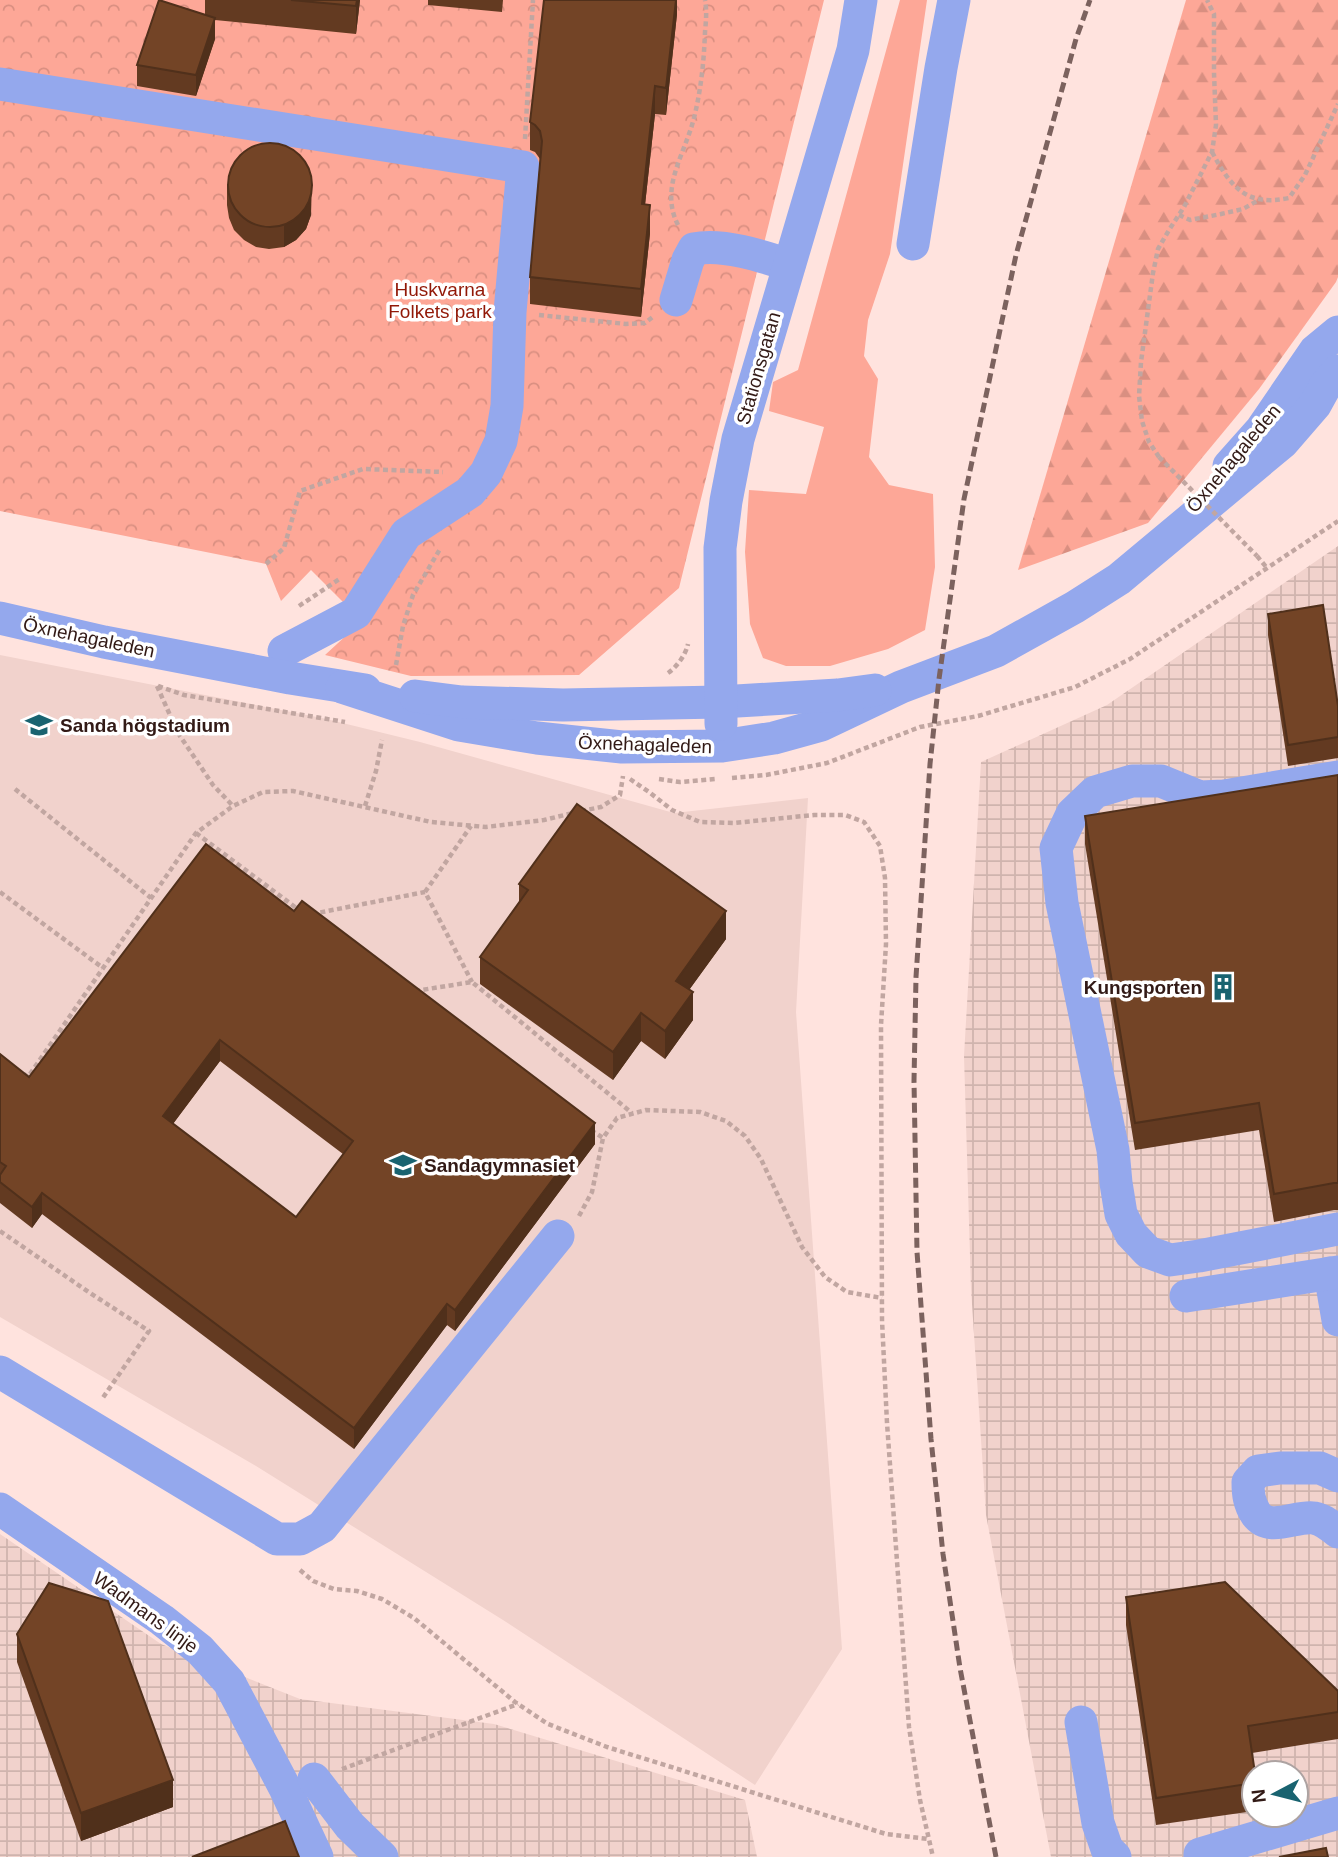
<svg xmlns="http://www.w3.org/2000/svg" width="1338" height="1857" font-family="Arial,sans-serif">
	<defs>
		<pattern id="industrial-grid" width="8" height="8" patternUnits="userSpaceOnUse" patternTransform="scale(1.75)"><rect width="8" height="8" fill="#f1d2cc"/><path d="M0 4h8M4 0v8" fill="none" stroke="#cfb4ae"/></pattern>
		<pattern id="forest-firs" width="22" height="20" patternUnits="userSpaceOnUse" patternTransform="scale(1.75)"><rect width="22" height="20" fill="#fda797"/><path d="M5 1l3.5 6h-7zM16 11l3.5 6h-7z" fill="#d98f81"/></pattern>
		<pattern id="park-crowns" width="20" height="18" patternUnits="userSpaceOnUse" patternTransform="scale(1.75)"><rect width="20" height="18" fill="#fda797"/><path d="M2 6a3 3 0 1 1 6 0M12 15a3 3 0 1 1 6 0" fill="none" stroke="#d98f81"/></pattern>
	</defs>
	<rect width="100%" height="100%" fill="#ffe3de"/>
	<!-- built -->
	<polygon fill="#f1d2cc" points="0,655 322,718 420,742 674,813 808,798 796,1012 842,1649 755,1785 503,1620 256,1466 0,1317"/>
	<!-- industrial -->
	<g fill="url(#industrial-grid)" fill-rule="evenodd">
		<path d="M 1338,546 L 1338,1857 L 1051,1857 L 986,1515 L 971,1289 L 964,1056 L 981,762 L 1107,705 ZM 1254,1773 L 1296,1773 L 1296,1815 L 1254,1815 Z"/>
		<polygon points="0,1534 161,1644 300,1699 494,1724 745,1800 757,1857 0,1857"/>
	</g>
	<!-- grass -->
	<polygon fill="#fda797" points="900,0 927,0 890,254 868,320 864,356 878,379 869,457 889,485 933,494 935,567 925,630 888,649 830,666 786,666 763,658 750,624 745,552 749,490 806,494 824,427 769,411 773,382 798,370"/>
	<!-- forest -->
	<polygon fill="url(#forest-firs)" points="1186,0 1338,0 1338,277 1336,282 1259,389 1148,523 1018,570"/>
	<!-- park -->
	<polygon fill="url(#park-crowns)" points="0,0 824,0 679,588 579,675 411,676 325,655 362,621 311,570 281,601 266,564 0,511"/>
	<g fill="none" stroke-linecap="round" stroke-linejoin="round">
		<!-- path -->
		<g stroke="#c1a6a1" stroke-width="4.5" stroke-dasharray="5 3.5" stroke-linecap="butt">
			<polyline points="525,139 533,0"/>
			<path d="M 1212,152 C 1231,187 1246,207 1289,198 L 1305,175 L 1338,104"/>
			<polyline points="1179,215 1190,220 1221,214 1243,209 1257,201"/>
			<path d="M 678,225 C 659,188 685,154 694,118 C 701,90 704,61 705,32 C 706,21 707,11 705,0"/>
			<polyline points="539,315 626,324 645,323 654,316"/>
			<polyline points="1159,457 1149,442 1142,421 1139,396 1141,362 1153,273 1158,249 1169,230 1184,207 1212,152 1216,125 1214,73 1214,14 1207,0"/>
			<polyline points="1257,556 1267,568"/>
			<polyline points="266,564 284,548 300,491 363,469 443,472"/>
			<polyline points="299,606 341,578"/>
			<polyline points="396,665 403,626 413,595 440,549"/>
			<path d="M 668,673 C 677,667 686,654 688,644"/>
			<polyline points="157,686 178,733 213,785 233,806"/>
			<polyline points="158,686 184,695 345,722"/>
			<polyline points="732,778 766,775 827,763 920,727 978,716 1075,687 1130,659 1338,521"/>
			<polyline points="630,779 649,792 672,810 700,822 734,823 814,815 845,815 864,822 880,846 885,878 886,944 881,1025 882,1320 887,1423 909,1727 920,1800 933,1857"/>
			<polyline points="659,779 680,782 716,779"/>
			<polyline points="15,789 151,898"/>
			<polyline points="365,806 376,771 382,740"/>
			<polyline points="581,811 601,807 620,795 623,776"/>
			<polyline points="196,833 299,910"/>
			<polyline points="0,892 103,968"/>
			<polyline points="425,892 471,826"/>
			<polyline points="312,914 425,892 472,982"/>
			<polyline points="415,991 472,982 632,1113"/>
			<polyline points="24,1074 28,1077 196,833 233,806 263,792 293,791 431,822 486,827 544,820 573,813"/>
			<polyline points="591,1130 603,1138"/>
			<polyline points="579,1216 592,1192 603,1138 617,1118 646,1110 700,1112 726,1121 745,1136 761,1159 802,1247 825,1277 847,1292 882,1298"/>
			<polyline points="0,1231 90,1293 149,1331 102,1399"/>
			<polyline points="300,1570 313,1581 334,1589 357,1591 382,1599 414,1618 515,1702 548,1724 607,1747 886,1834 929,1839"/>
			<polyline points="342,1769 518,1704"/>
		</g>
		<!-- minor -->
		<g stroke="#94a8ed" stroke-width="33">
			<polyline points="0,84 523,167 510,312 507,406 501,441 486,473 470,492 406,534 356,613 284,651"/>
			<polyline points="913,244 941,68 954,0"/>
			<path d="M 676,300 L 688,260 L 694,249 C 722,243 762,256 789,265"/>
			<polyline points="1229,466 1261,430 1315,351 1338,332"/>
			<polyline points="0,618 104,642 290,678 365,690"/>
			<polyline points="342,687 459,725 537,738 622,747 722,746 774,738 821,725 901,687 996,651 1075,607 1119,579 1283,442 1315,405 1326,385 1338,371"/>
			<polyline points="415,696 462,702 563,705 720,702 838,695 875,690"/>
			<polyline points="721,724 720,548 726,501 738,439 853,50 861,0"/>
			<polyline points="1338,777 1224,796 1200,797 1161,781 1132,781 1095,792 1072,814 1056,848 1062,903 1113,1150 1116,1183 1121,1214 1131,1234 1148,1252 1170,1260 1199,1256 1338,1229"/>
			<polyline points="1330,1273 1338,1320"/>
			<polyline points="1186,1296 1338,1272"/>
			<polyline points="0,1372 277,1539 300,1539 322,1527 558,1236"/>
			<path d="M 1338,1476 L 1320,1468 L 1280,1468 L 1258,1471 L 1248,1482 C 1248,1494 1249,1503 1256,1514 C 1270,1533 1296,1515 1314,1518 C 1324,1520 1331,1526 1338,1532"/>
			<polyline points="0,1509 162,1620 200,1650 229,1682 285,1788 317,1857"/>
			<polyline points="1081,1722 1098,1823 1107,1849 1115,1857"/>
			<polyline points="314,1779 350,1826 382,1857"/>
			<polyline points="1200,1857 1200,1854 1338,1813"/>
		</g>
		<!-- rail -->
		<polyline stroke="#7c625e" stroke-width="5" stroke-dasharray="10 5" stroke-linecap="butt" points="996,1857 960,1668 943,1554 931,1439 917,1252 914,1081 916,977 930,764 939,679 964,499 1016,255 1076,39 1090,0"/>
		<!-- path-bridge -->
		<polyline stroke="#c1a6a1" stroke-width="4.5" stroke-dasharray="5 3.5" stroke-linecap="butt" points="1159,457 1257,556"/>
	</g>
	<!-- wall -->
	<g fill="#633a21" fill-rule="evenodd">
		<polygon points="205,0 360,0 356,34 215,20 215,39 196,96 137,86 137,65 205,15"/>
		<polygon points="428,0 503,0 502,12 428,5"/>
		<polygon points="677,0 677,14 666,115 655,114 645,205 650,233 641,317 530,304 530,277 540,159 535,152 530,150 530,122"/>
		<polygon points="227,184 311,215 306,229 296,240 284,247 269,249 256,247 244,240 234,230 229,218 227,205"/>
		<polygon points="1268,614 1338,706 1338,758 1288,766 1268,635"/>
		<polygon points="1338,775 1338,1210 1334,1210 1274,1222 1259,1130 1135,1150 1085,844 1085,816"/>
		<path d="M 206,844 L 595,1144 L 455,1331 L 447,1325 L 354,1449 L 42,1214 L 32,1228 L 0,1203 L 0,1054 L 29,1077 ZM 220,1061 L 343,1154 L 296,1217 L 173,1124 Z"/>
		<polygon points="519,884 726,939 689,990 693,1020 665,1059 641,1041 613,1080 480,984 480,957 519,902"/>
		<polygon points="1126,1597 1338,1691 1338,1739 1252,1753 1254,1773 1254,1811 1156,1825 1126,1625"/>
		<polygon points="17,1634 173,1807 81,1841 17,1662"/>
	</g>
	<!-- shaded-wall -->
	<g fill="#50301b">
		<polygon points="357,0 360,0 356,34 356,6"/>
		<polygon points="676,0 677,0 677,14 666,115 666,88"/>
		<polygon points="215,18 215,39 196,96 196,75"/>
		<polygon points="655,86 655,114 642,232 642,204"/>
		<polygon points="312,180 311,215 306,229 296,240 284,247 284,226"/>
		<polygon points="650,205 650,233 641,317 641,289"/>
		<polygon points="726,911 726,939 676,1008 676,981"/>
		<polygon points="693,992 693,1020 665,1059 665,1031"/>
		<polygon points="641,1013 641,1041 613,1080 613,1052"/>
		<polygon points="220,1040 220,1061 163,1137 163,1116"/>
		<polygon points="595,1123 595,1144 455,1331 455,1310"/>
		<polygon points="42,1193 42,1214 32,1228 32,1207"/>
		<polygon points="447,1304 447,1325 354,1449 354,1428"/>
		<polygon points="173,1780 173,1807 81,1841 81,1813"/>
	</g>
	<!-- building -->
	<g fill="#734426" stroke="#50301b" stroke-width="2" fill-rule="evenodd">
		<polygon points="159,0 215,18 196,75 137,65"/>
		<polygon points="291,0 357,0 356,6"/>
		<polygon points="544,0 676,0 666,88 655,86 642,204 650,205 641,289 530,277 542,141 540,131 535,125 530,122"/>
		<circle cx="270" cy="185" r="42"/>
		<polygon points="1323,605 1338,706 1338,737 1288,745 1268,614"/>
		<polygon points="1338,775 1338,1183 1334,1183 1274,1194 1259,1103 1135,1123 1085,816"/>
		<polygon points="577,804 726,911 676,981 693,992 665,1031 641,1013 613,1052 480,957 528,890 519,884"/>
		<path d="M 206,844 L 294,911 L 302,901 L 595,1123 L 455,1310 L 447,1304 L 354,1428 L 42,1193 L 32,1207 L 0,1182 L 0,1175 L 6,1166 L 0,1162 L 0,1054 L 29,1077 ZM 220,1040 L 353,1141 L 296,1217 L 163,1116 Z"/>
		<polygon points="1225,1582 1338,1691 1338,1712 1248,1726 1255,1773 1254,1773 1254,1783 1156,1798 1126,1597"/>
		<polygon points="49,1583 108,1601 173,1780 81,1813 17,1634"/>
		<polygon points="285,1821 299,1857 192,1857"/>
		<polygon points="1326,1848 1328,1857 1279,1857"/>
	</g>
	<!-- icons -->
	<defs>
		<symbol id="school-bare" viewBox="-9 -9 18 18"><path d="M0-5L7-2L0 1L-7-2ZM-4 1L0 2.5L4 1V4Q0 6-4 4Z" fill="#196370" stroke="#fff" stroke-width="2.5" paint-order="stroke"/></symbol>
		<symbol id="building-bare" viewBox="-9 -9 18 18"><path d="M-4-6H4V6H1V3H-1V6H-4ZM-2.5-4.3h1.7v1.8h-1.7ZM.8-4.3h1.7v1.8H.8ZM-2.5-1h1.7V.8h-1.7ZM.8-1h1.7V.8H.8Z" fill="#196370" stroke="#fff" stroke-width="2.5" paint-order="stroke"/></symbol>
	</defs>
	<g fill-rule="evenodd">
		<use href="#school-bare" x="20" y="706" width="38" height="38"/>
		<use href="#building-bare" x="1204" y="968" width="38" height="38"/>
		<use href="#school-bare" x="384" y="1146" width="38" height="38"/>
	</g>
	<g text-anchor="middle" stroke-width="7" stroke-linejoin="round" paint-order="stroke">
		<!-- park labels -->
		<g font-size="19" fill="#911807" stroke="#fff">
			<text x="440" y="296">Huskvarna<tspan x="440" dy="22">Folkets park</tspan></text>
		</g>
		<!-- street labels -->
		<g font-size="19" fill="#321a16" stroke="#fff">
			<text transform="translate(758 368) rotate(-74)" y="7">Stationsgatan</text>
			<text transform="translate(1233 458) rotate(-50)" y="7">Öxnehagaleden</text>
			<text transform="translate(89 637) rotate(12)" y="7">Öxnehagaleden</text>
			<text transform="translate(645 744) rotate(2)" y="7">Öxnehagaleden</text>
			<text transform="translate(146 1612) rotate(36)" y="7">Wadmans linje</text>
		</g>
		<!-- poi labels -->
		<g font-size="19" font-weight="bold" fill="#321a16" stroke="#fff" text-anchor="start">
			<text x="60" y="732">Sanda högstadium</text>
			<text x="1202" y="994" text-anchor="end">Kungsporten</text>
			<text x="424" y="1172">Sandagymnasiet</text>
		</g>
	</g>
	<!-- north arrow -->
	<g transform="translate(1275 1794) rotate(263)"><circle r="33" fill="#ffffff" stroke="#ada3a2" stroke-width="2"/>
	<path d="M0-5L12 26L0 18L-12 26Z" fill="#196370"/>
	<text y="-10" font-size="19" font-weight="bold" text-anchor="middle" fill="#321a16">N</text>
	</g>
</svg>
